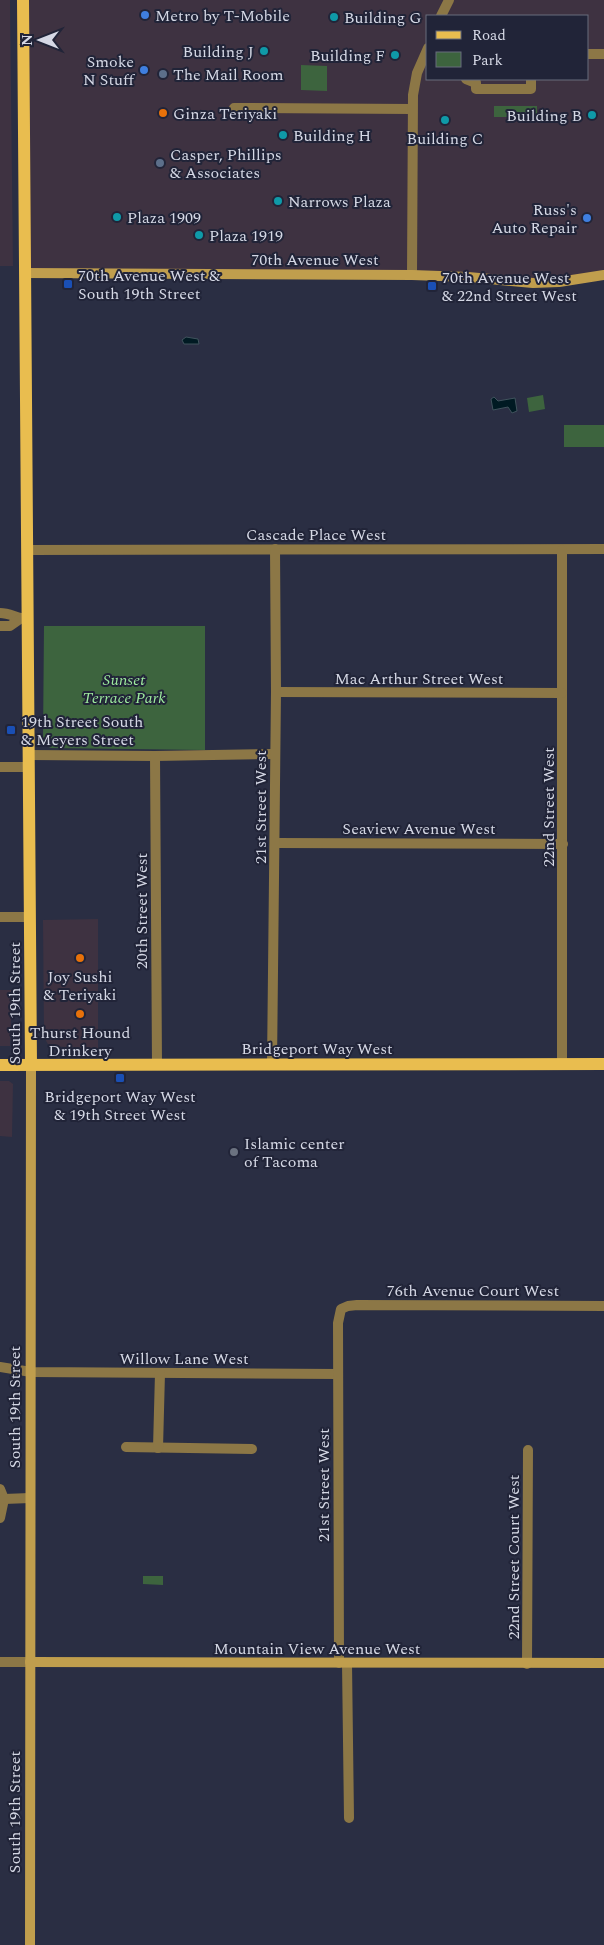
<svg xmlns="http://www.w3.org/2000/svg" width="604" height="1945" font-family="Spectral,serif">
	<rect width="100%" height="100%" fill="#2a2e43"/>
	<!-- commercial -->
	<g fill="#3e3241" fill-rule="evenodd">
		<polygon points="0,0 10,0 13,266 0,266"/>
		<path d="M 23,0 L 604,0 L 604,275 L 502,281 L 27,271 ZM 428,16 L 588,16 L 588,79 L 428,79 Z"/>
		<polygon points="98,919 98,1049 49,1046 44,1037 43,920"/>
		<polygon points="0,990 12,990 10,1046 0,1046"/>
		<polygon points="0,1081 9,1081 13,1084 12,1137 0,1136"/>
	</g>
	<!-- green -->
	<g fill="#3d643e">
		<polygon points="301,65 327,66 327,91 301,90"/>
		<rect x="494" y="106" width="43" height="11"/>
		<polygon points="543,395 545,409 529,412 527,398"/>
		<rect x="564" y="425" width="40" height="22"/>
		<polygon points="44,626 205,626 205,750 51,748 46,746 46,744 43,739"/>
		<polygon points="143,1576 163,1576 163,1585 143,1584"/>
	</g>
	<!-- water -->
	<g fill="#001a23" stroke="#40535d">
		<polygon points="186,337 198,339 199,344 184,344 182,340"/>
		<polygon points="494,397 498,401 515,398 517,411 512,413 508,407 493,410 491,399"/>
	</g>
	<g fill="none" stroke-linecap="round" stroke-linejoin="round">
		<!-- street -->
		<g stroke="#8c7746" stroke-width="10">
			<polyline points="441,16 449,0"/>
			<polyline points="588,54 604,54"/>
			<polyline points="466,79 476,83 476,89 531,89 531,79"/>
			<polyline points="234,108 412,109"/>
			<polyline points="412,275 413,95 417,73 428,48"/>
			<polyline points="28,550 604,549"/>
			<polyline points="562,550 562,1064"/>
			<path d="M 0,613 C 11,613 17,619 28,619"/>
			<polyline points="0,626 10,626 20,619"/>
			<polyline points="276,692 562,693"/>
			<polyline points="29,755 155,756 275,754"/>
			<polyline points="155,756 157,1065"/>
			<polyline points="0,767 28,767"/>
			<polyline points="275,843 563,844"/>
			<polyline points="0,917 29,917"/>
			<polyline points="272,1065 276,692 275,549"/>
			<polyline points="0,1367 31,1372 338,1374"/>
			<polyline points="126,1447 252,1449"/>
			<polyline points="158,1448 160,1373"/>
			<polyline points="0,1489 4,1499 0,1518"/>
			<polyline points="4,1499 30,1498"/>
			<polyline points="0,1662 30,1662"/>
			<polyline points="339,1663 338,1323 341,1309 348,1306 357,1305 604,1306"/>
			<polyline points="347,1663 349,1818"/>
			<polyline points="527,1664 528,1450"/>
		</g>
		<!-- secondary -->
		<g stroke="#c09e4d" stroke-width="10">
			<polyline points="25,273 412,275 468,277 533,283 559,282 604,275"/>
			<polyline points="30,1662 604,1663"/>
			<polyline points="30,1945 31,1065"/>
		</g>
		<!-- primary -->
		<g stroke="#e9bd4f" stroke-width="12">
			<polyline points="23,0 31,1065"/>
			<polyline points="0,1065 604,1064"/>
		</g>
	</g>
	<!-- markers -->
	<g fill="#3f7fe0" stroke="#212438" stroke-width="2">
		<circle cx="145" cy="15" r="5"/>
		<circle cx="144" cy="70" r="5"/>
		<circle cx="587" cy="218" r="5"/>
	</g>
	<g fill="#0f9aa8" stroke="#212438" stroke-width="2">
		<circle cx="334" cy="17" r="5"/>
		<circle cx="264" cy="51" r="5"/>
		<circle cx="395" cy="55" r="5"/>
		<circle cx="592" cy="115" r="5"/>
		<circle cx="445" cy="120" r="5"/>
		<circle cx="283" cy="135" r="5"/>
		<circle cx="278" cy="201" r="5"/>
		<circle cx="117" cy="217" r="5"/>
		<circle cx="199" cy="235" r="5"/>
	</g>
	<g fill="#5c6f8a" stroke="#212438" stroke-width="2">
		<circle cx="163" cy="74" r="5"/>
		<circle cx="160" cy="163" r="5"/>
	</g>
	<g fill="#e8710a" stroke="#212438" stroke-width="2">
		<circle cx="163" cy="113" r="5"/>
		<circle cx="80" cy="958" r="5"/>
		<circle cx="80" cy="1014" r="5"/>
	</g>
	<g fill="#1a4fb4" stroke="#212438" stroke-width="2">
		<rect x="63" y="279" width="10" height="10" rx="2.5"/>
		<rect x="427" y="281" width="10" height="10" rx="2.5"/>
		<rect x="6" y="725" width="10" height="10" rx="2.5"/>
		<rect x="115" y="1073" width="10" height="10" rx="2.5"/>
	</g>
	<circle fill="#6b7280" stroke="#212438" stroke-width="2" cx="234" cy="1152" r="5"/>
	<g text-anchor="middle" stroke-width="4" stroke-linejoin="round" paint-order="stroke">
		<!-- poi labels -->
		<g font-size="16" fill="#d5d8e5" stroke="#212438" text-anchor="start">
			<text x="155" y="21">Metro by T-Mobile</text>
			<text x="344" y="23">Building G</text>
			<text x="254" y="57" text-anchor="end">Building J</text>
			<text x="385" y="61" text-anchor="end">Building F</text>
			<text x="134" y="67" text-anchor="end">Smoke<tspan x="134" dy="18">N Stuff</tspan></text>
			<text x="173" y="80">The Mail Room</text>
			<text x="173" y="119">Ginza Teriyaki</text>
			<text x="582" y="121" text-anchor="end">Building B</text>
			<text x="293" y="141">Building H</text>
			<text x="445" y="144" text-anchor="middle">Building C</text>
			<text x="170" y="160">Casper, Phillips<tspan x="170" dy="18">&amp; Associates</tspan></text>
			<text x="288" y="207">Narrows Plaza</text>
			<text x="577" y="215" text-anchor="end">Russ's<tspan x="577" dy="18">Auto Repair</tspan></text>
			<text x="127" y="223">Plaza 1909</text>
			<text x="209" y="241">Plaza 1919</text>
			<text x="78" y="281">70th Avenue West &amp;<tspan x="78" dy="18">South 19th Street</tspan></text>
			<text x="442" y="283">70th Avenue West<tspan x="442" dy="18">&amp; 22nd Street West</tspan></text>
			<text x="21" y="727">19th Street South<tspan x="21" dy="18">&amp; Meyers Street</tspan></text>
			<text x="80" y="982" text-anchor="middle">Joy Sushi<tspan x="80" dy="18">&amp; Teriyaki</tspan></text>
			<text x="80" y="1038" text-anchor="middle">Thurst Hound<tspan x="80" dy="18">Drinkery</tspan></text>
			<text x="120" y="1102" text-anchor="middle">Bridgeport Way West<tspan x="120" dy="18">&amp; 19th Street West</tspan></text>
			<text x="244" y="1149">Islamic center<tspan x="244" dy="18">of Tacoma</tspan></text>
		</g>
		<!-- street labels -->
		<g font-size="16" fill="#d5d8e5" stroke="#212438">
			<text x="315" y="265">70th Avenue West</text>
			<text x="316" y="540">Cascade Place West</text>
			<text x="419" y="684">Mac Arthur Street West</text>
			<text transform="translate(260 807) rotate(-90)" y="6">21st Street West</text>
			<text transform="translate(548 807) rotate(-90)" y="6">22nd Street West</text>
			<text x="419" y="834">Seaview Avenue West</text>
			<text transform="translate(141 911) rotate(-90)" y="6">20th Street West</text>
			<text transform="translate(14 1003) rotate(-90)" y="6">South 19th Street</text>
			<text x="317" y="1054">Bridgeport Way West</text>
			<text x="473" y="1296">76th Avenue Court West</text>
			<text x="184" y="1364">Willow Lane West</text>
			<text transform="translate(14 1407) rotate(-90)" y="6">South 19th Street</text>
			<text transform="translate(323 1485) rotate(-90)" y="6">21st Street West</text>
			<text transform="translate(513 1557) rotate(-90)" y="6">22nd Street Court West</text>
			<text x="317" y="1654">Mountain View Avenue West</text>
			<text transform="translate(14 1812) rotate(-90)" y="6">South 19th Street</text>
		</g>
		<!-- park labels -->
		<g font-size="16" font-style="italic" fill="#9eeb9e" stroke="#212438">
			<text x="124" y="685">Sunset<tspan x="124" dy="18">Terrace Park</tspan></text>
		</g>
	</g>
	<!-- legend -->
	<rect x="426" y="15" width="162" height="65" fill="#212438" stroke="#696c7d"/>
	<rect x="436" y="31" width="25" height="8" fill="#e9bd4f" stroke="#696c7d"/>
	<text x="472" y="40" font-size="15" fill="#d5d8e5">Road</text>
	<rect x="436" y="52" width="25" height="15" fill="#3d643e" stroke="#696c7d"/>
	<text x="472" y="65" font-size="15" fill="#d5d8e5">Park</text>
	<!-- north arrow -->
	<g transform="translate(40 40) rotate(270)" stroke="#212438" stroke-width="4" paint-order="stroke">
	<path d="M0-4L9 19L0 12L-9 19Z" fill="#d5d8e5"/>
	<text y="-8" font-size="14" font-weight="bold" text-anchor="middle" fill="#d5d8e5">N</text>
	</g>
</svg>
